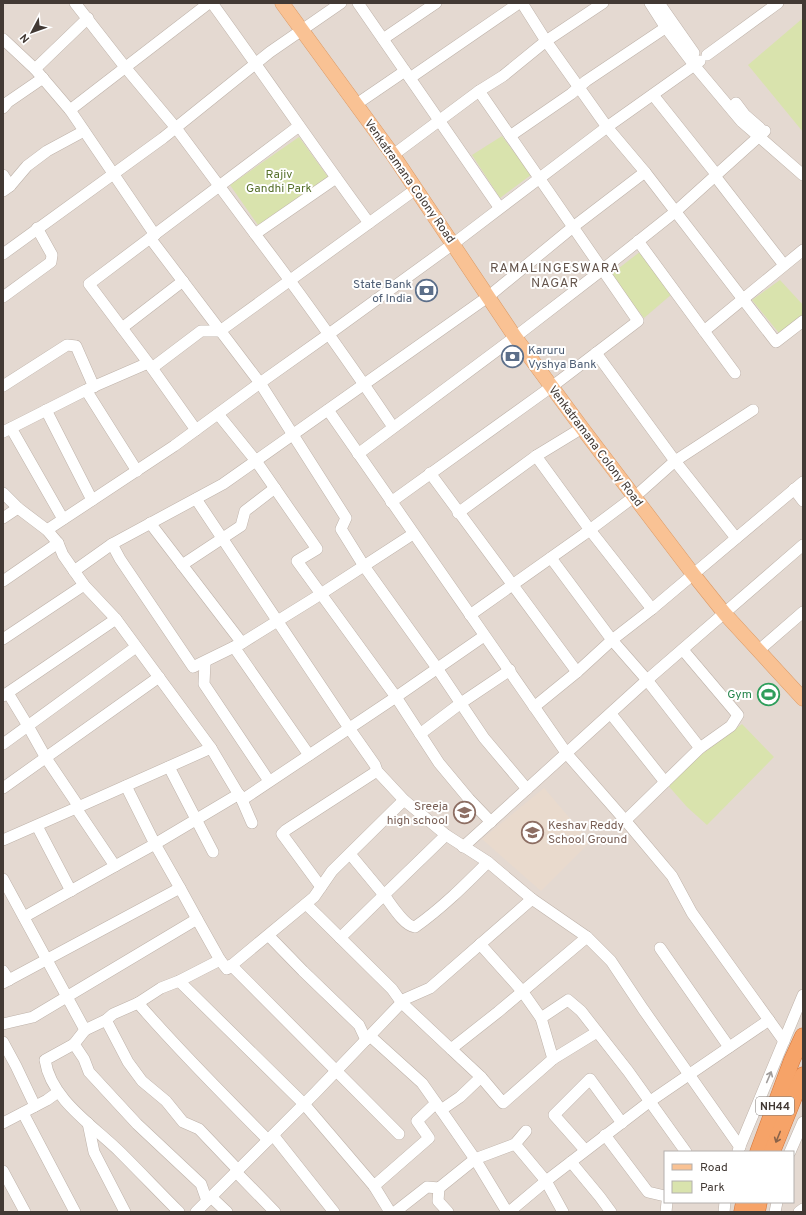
<svg xmlns="http://www.w3.org/2000/svg" width="806" height="1215" font-family="Overpass,sans-serif">
	<rect width="100%" height="100%" fill="#f0e9e3"/>
	<!-- residential -->
	<path fill="#e4d9d1" fill-rule="evenodd" d="M 3,3 L 803,3 L 803,1212 L 3,1212 ZM 665,1152 L 793,1152 L 793,1202 L 665,1202 Z"/>
	<!-- education -->
	<polygon fill="#e9dacd" points="544,788 590,842 541,891 482,839"/>
	<!-- green -->
	<g fill="#d9e3ad">
		<polygon points="803,18 803,132 748,65"/>
		<polygon points="502,136 531,175 500,198 472,155"/>
		<polygon points="299,137 328,177 258,225 230,185"/>
		<polygon points="641,251 672,294 644,318 610,275"/>
		<polygon points="780,280 803,305 803,315 779,333 752,300"/>
		<polygon points="742,724 774,757 707,825 687,807 665,782"/>
	</g>
	<g fill="none" stroke-linecap="round" stroke-linejoin="round">
		<defs>
			<g id="minor">
				<polyline points="75,3 125,67 176,128 255,234"/>
				<path d="M 212,3 C 265,76 316,151 369,223"/>
				<polyline points="358,3 499,207"/>
				<polyline points="522,3 546,41 607,127 645,172 776,342 803,321"/>
				<polyline points="650,3 666,28 694,65 741,121 803,175"/>
				<polyline points="659,3 694,53"/>
				<polyline points="3,39 35,69 70,110"/>
				<polyline points="383,39 436,3"/>
				<polyline points="707,55 778,3"/>
				<polyline points="35,69 88,18"/>
				<polyline points="410,78 519,3"/>
				<polyline points="653,95 716,174"/>
				<polyline points="361,101 405,71"/>
				<polyline points="736,103 745,115 760,128"/>
				<polyline points="3,108 8,102 43,78"/>
				<polyline points="510,136 571,94 586,81 671,24"/>
				<polyline points="393,155 479,91 503,76 546,41 603,3"/>
				<polyline points="3,175 10,186 3,191"/>
				<polyline points="715,176 784,265"/>
				<path d="M 336,178 L 255,234 C 303,297 349,362 393,427"/>
				<polyline points="10,186 27,166 47,151 84,131"/>
				<polyline points="155,235 70,110 209,3"/>
				<polyline points="150,238 260,383 346,518 341,529 364,566 437,668 484,738 527,789"/>
				<polyline points="638,241 704,331 803,250"/>
				<polyline points="3,254 163,138 270,52 341,3"/>
				<polyline points="3,297 51,262 52,255 37,228"/>
				<polyline points="122,328 183,281"/>
				<polyline points="704,331 735,373"/>
				<polyline points="596,353 675,461 736,538"/>
				<polyline points="152,368 89,284 299,126"/>
				<polyline points="3,386 67,345 76,346 94,387"/>
				<polyline points="88,389 148,363"/>
				<polyline points="46,410 92,500"/>
				<polyline points="328,410 567,754 630,826 672,876 692,913 784,1041"/>
				<polyline points="218,414 256,461 317,549 297,561 396,697 439,763 469,799 491,822"/>
				<polyline points="11,428 63,519"/>
				<polyline points="196,430 152,368 201,331 220,331 416,189"/>
				<polyline points="3,432 86,390 137,471"/>
				<polyline points="358,454 515,337 602,270 675,212 765,131"/>
				<polyline points="536,456 590,530 652,609"/>
				<polyline points="430,473 577,672"/>
				<polyline points="794,489 803,501"/>
				<polyline points="3,493 18,508 47,530 58,543 63,555 84,585 116,619 211,748 242,800 252,823"/>
				<polyline points="196,499 349,728 375,765 377,771 404,800 446,835 488,862 532,899"/>
				<polyline points="391,502 558,382 638,321 479,91"/>
				<polyline points="458,513 536,456 582,428"/>
				<polyline points="3,518 18,508"/>
				<polyline points="47,530 174,446 260,383 329,334 453,244 607,127 700,61"/>
				<polyline points="112,544 120,559 193,667 242,643 150,523"/>
				<polyline points="551,558 612,640 647,680 700,748"/>
				<polyline points="182,565 241,526 245,511 275,488"/>
				<polyline points="74,571 112,544 223,484 489,296 573,227 645,172"/>
				<polyline points="3,581 58,543"/>
				<polyline points="470,615 583,535 639,493 675,461 753,410"/>
				<polyline points="3,639 84,585"/>
				<polyline points="242,643 313,599 413,534"/>
				<polyline points="234,647 309,755"/>
				<polyline points="758,651 803,612"/>
				<polyline points="205,662 204,684 269,781"/>
				<polyline points="8,693 28,726 46,758 79,807"/>
				<polyline points="3,696 116,619"/>
				<polyline points="534,707 577,672 612,640 652,609 803,482"/>
				<polyline points="611,714 665,782"/>
				<polyline points="420,734 461,703 510,670"/>
				<polyline points="3,744 136,647"/>
				<polyline points="169,767 213,852"/>
				<polyline points="3,788 159,677"/>
				<polyline points="242,800 396,697 484,636"/>
				<polyline points="626,820 700,748 731,726 738,715 683,650"/>
				<polyline points="37,826 71,891"/>
				<polyline points="3,840 76,808"/>
				<polyline points="463,847 647,680 803,545"/>
				<polyline points="350,854 384,895 446,835"/>
				<polyline points="115,866 155,844 126,786"/>
				<polyline points="3,879 85,1030 106,1020 113,1014 138,1003 161,988 179,981 220,960 197,919 33,1017 3,1024"/>
				<polyline points="321,887 282,834 286,830 377,771"/>
				<polyline points="180,888 197,919"/>
				<polyline points="306,904 392,989 402,1003 451,1049 498,1012 587,937"/>
				<polyline points="24,917 115,866 76,808 211,748"/>
				<polyline points="269,936 303,971 359,1025 366,1040"/>
				<path d="M 340,938 L 384,895 C 391,904 404,926 415,927 C 442,908 465,885 488,862"/>
				<polyline points="660,948 729,1047"/>
				<polyline points="220,960 227,969 314,897 332,871 404,800"/>
				<polyline points="231,965 399,1134"/>
				<polyline points="3,971 9,980"/>
				<polyline points="179,981 304,1104 374,1186 429,1138 417,1121 436,1103"/>
				<polyline points="3,983 180,888 155,844 239,794"/>
				<path d="M 138,1003 C 179,1051 224,1095 268,1140"/>
				<polyline points="541,1018 568,1000 581,1011 628,1071 686,1152"/>
				<polyline points="106,1020 128,1062 142,1081 166,1101 183,1122 199,1129 238,1170"/>
				<polyline points="85,1030 74,1044 84,1059 89,1072 137,1124 201,1184 207,1201"/>
				<polyline points="370,1036 422,1083 441,1110 460,1097 481,1077 503,1103 553,1059 541,1018 522,991 480,944"/>
				<polyline points="3,1042 16,1066 35,1106"/>
				<path d="M 74,1044 L 45,1060 C 51,1100 94,1126 121,1153 C 141,1173 160,1193 179,1212"/>
				<polyline points="451,1049 481,1077"/>
				<polyline points="553,1059 597,1032"/>
				<polyline points="441,1110 475,1159 515,1144"/>
				<polyline points="23,1113 75,1212"/>
				<polyline points="3,1123 47,1100 58,1092"/>
				<polyline points="88,1123 94,1152 125,1212"/>
				<polyline points="526,1131 515,1144 546,1181 563,1212"/>
				<polyline points="273,1135 334,1212"/>
				<polyline points="605,1135 648,1192 665,1196"/>
				<polyline points="585,1150 554,1115 590,1079 622,1123"/>
				<polyline points="738,1151 803,995"/>
				<polyline points="790,1152 803,1122"/>
				<polyline points="571,1162 600,1197 611,1212"/>
				<polyline points="3,1171 25,1212"/>
				<polyline points="236,1172 275,1212"/>
				<polyline points="374,1186 390,1212"/>
				<polyline points="439,1188 438,1201 448,1212"/>
				<polyline points="211,1197 227,1212"/>
				<polyline points="196,1212 315,1093 405,999 430,988 532,899 587,937 611,961 643,1009 740,1147"/>
				<polyline points="395,1212 427,1187 439,1188 475,1159 507,1212"/>
				<polyline points="509,1212 546,1181 649,1102 769,1020"/>
				<polyline points="666,1212 667,1202"/>
				<polyline points="724,1212 725,1202"/>
				<polyline points="775,1212 777,1202"/>
				<polyline points="799,1212 803,1209"/>
			</g>
			<polyline id="major" points="282,3 393,155 515,337 582,428 693,574 725,614 803,699"/>
			<g id="highway">
				<polyline points="758,1152 792,1060 803,1036"/>
				<polyline points="772,1152 803,1075"/>
				<polyline points="742,1212 744,1202"/>
				<polyline points="757,1212 759,1202"/>
			</g>
		</defs>
		<!-- minor casing -->
		<use href="#minor" stroke="#beb2a9" stroke-width="12"/>
		<!-- major casing -->
		<use href="#major" stroke="#dc9a65" stroke-width="15"/>
		<!-- highway casing -->
		<use href="#highway" stroke="#d47439" stroke-width="17"/>
		<!-- minor -->
		<use href="#minor" stroke="#fff" stroke-width="11"/>
		<!-- major -->
		<use href="#major" stroke="#f9c294" stroke-width="14"/>
		<!-- highway -->
		<use href="#highway" stroke="#f6a368" stroke-width="16"/>
	</g>
	<!-- one-way arrows -->
	<defs><path id="oneway-shaft" d="M-6 0H5M1.5-3L5.5 0L1.5 3" fill="none" stroke-width="1.6" stroke-linecap="round" stroke-linejoin="round"/></defs>
	<use stroke="#a09c9a" href="#oneway-shaft" transform="translate(769 1077) rotate(-67)"/>
	<use stroke="#8a6349" href="#oneway-shaft" transform="translate(778 1137) rotate(112)"/>
	<!-- icons -->
	<defs>
		<symbol id="bank-ring" viewBox="-11 -11 22 22"><circle r="9.5" fill="#fff" stroke="#5c6f8a" stroke-width="1.5"/><path d="M-6-4H6V4H-6ZM0-2.3a2.3 2.3 0 1 0 0 4.6a2.3 2.3 0 1 0 0-4.6Z" fill="#5c6f8a"/></symbol>
		<symbol id="stadium-ring" viewBox="-11 -11 22 22"><circle r="9.5" fill="#fff" stroke="#2e9e5b" stroke-width="1.5"/><path d="M0-5a6.5 5 0 1 0 0 10a6.5 5 0 1 0 0-10ZM-3.5-1.8h7v3.6h-7Z" fill="#2e9e5b"/></symbol>
		<symbol id="school-ring" viewBox="-11 -11 22 22"><circle r="9.5" fill="#fff" stroke="#8d6e63" stroke-width="1.5"/><path d="M0-5L7-2L0 1L-7-2ZM-4 1L0 2.5L4 1V4Q0 6-4 4Z" fill="#8d6e63"/></symbol>
	</defs>
	<g fill-rule="evenodd">
		<use href="#bank-ring" x="414" y="278" width="25" height="25"/>
		<use href="#bank-ring" x="500" y="344" width="25" height="25"/>
		<use href="#stadium-ring" x="756" y="682" width="25" height="25"/>
		<use href="#school-ring" x="452" y="800" width="25" height="25"/>
		<use href="#school-ring" x="520" y="820" width="25" height="25"/>
	</g>
	<g text-anchor="middle" stroke-width="4" stroke-linejoin="round" paint-order="stroke">
		<!-- shield labels -->
		<rect fill="#fff" stroke="#7b7471" stroke-width="1" x="756" y="1097" width="38" height="18" rx="3"/>
		<g font-size="11" font-weight="bold" fill="#423934">
			<text x="775" y="1110">NH44</text>
		</g>
		<!-- park labels -->
		<g font-size="12" fill="#56702b" stroke="#fff">
			<text x="279" y="178">Rajiv<tspan x="279" dy="14">Gandhi Park</tspan></text>
		</g>
		<!-- street labels -->
		<g font-size="12" fill="#423934" stroke="#fff">
			<text transform="translate(410 181) rotate(55)" y="4">Venkatramana Colony Road</text>
			<text transform="translate(596 446) rotate(53)" y="4">Venkatramana Colony Road</text>
		</g>
		<!-- service labels -->
		<g font-size="12" fill="#4e5e75" stroke="#fff" text-anchor="end">
			<text x="412" y="288">State Bank<tspan x="412" dy="14">of India</tspan></text>
			<text x="528" y="354" text-anchor="start">Karuru<tspan x="528" dy="14">Vyshya Bank</tspan></text>
		</g>
		<!-- leisure labels -->
		<g font-size="12" fill="#27864d" stroke="#fff" text-anchor="end">
			<text x="752" y="698">Gym</text>
		</g>
		<!-- education labels -->
		<g font-size="12" fill="#785e54" stroke="#fff" text-anchor="end">
			<text x="448" y="810">Sreeja<tspan x="448" dy="14">high school</tspan></text>
			<text x="548" y="829" text-anchor="start">Keshav Reddy<tspan x="548" dy="14">School Ground</tspan></text>
		</g>
		<!-- neighbourhood labels -->
		<g font-size="13" letter-spacing="1" fill="#64544b" stroke="#fff">
			<text x="555" y="272">RAMALINGESWARA<tspan x="555" dy="15">NAGAR</tspan></text>
		</g>
	</g>
	<!-- border -->
	<rect width="806" height="1215" fill="none" stroke="#423934" stroke-width="8"/>
	<!-- legend -->
	<rect x="664" y="1151" width="130" height="52" fill="#ffffff" stroke="#b3b0ae"/>
	<rect x="672" y="1164" width="20" height="6" fill="#f9c294" stroke="#b3b0ae"/>
	<text x="700" y="1171" font-size="12" fill="#423934">Road</text>
	<rect x="672" y="1181" width="20" height="12" fill="#d9e3ad" stroke="#b3b0ae"/>
	<text x="700" y="1191" font-size="12" fill="#423934">Park</text>
	<!-- north arrow -->
	<g transform="translate(32 32) rotate(229)" stroke="#ffffff" stroke-width="3" paint-order="stroke">
	<path d="M0-3L7 15L0 10L-7 15Z" fill="#423934"/>
	<text y="-6" font-size="11" font-weight="bold" text-anchor="middle" fill="#423934">N</text>
	</g>
</svg>
